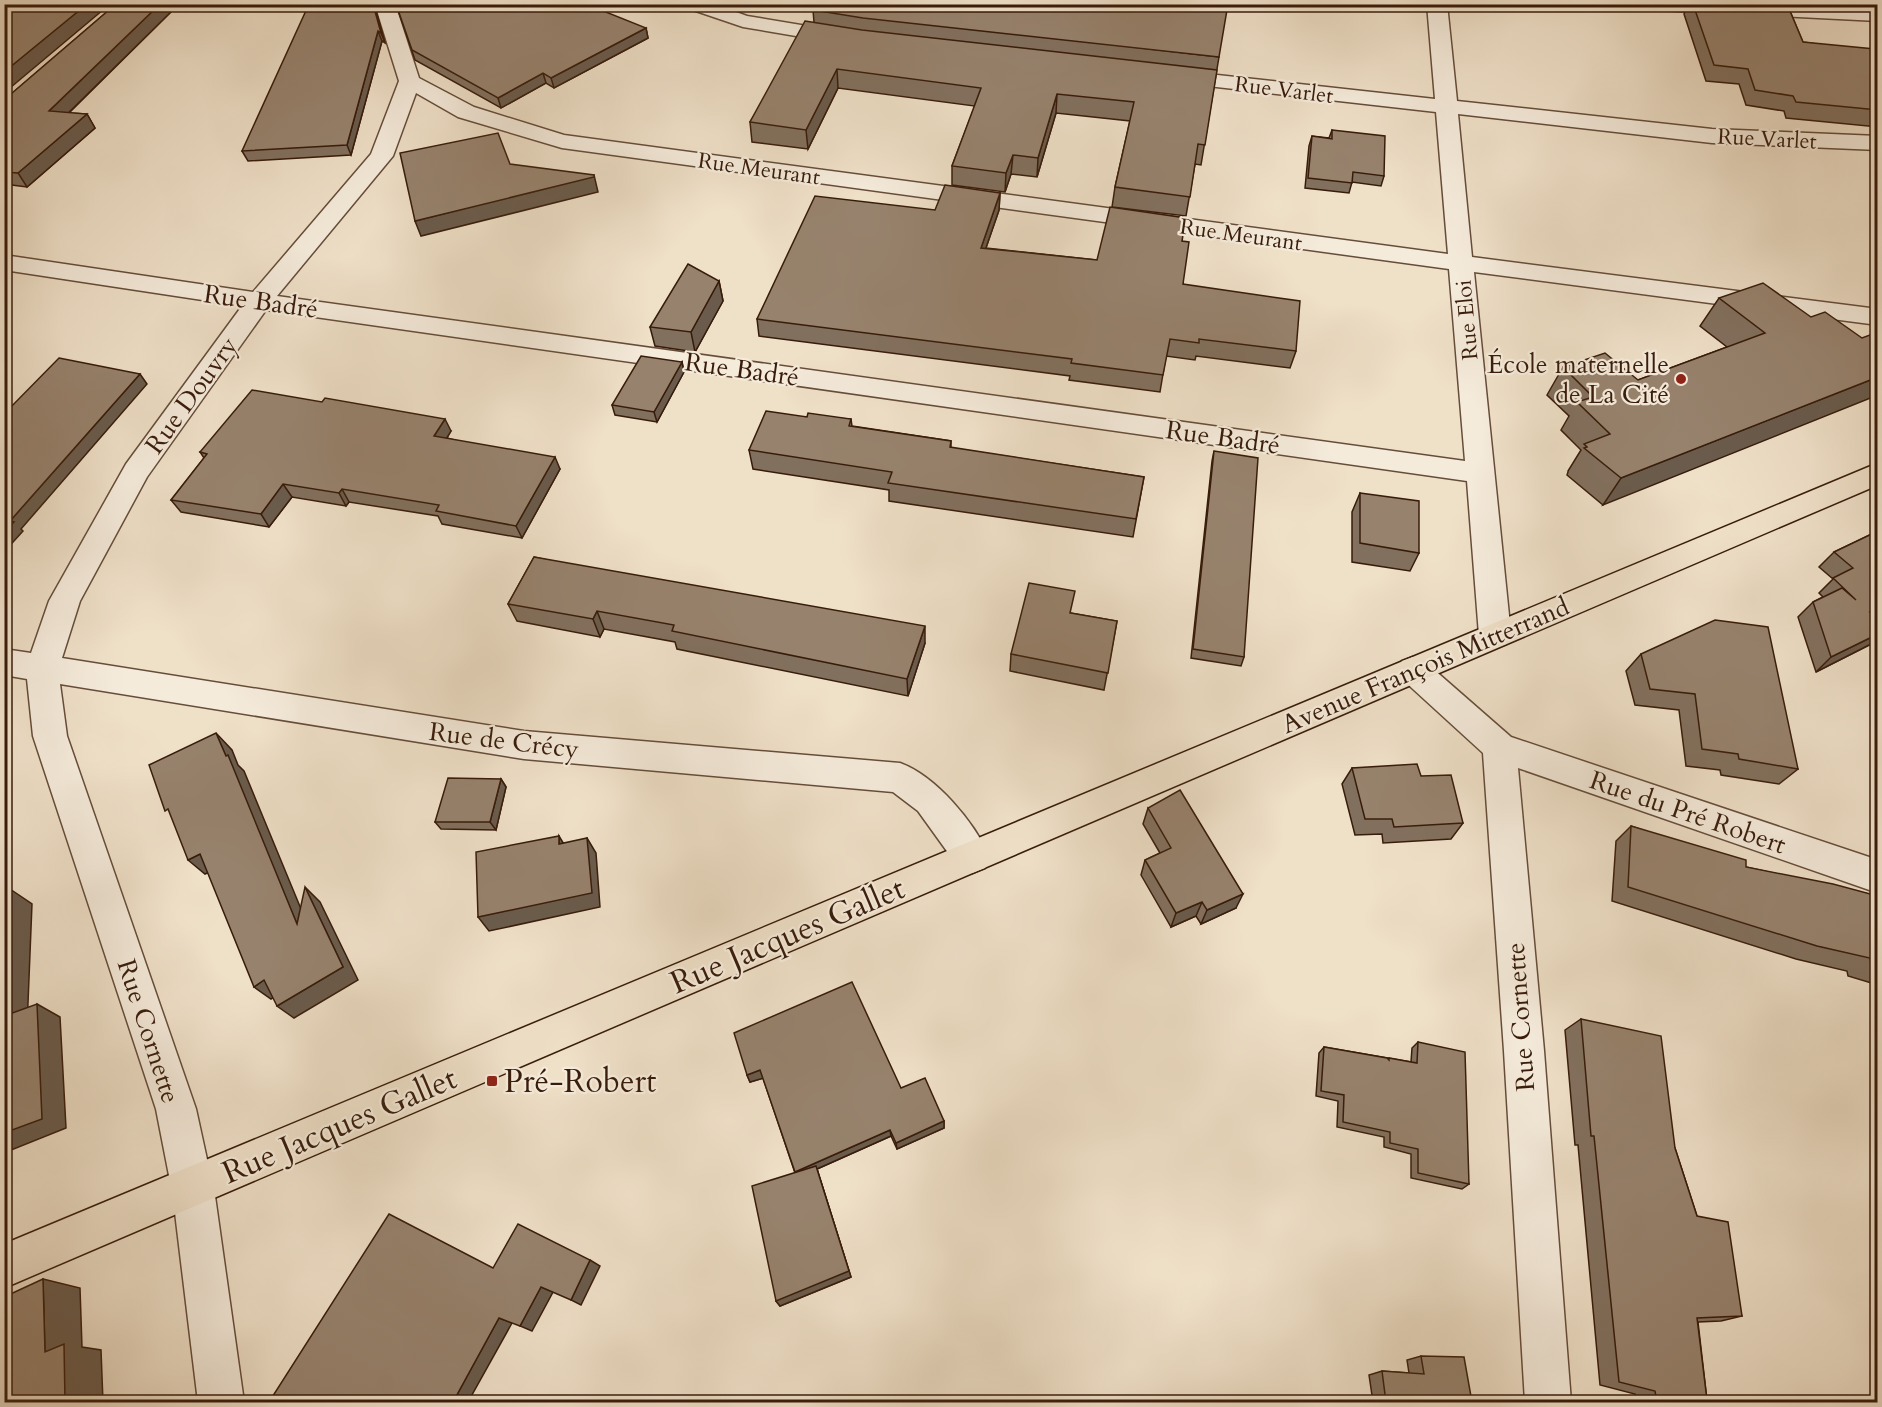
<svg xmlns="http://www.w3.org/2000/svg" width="1882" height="1407" font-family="Cardo,serif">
	<rect width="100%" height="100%" fill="#efe0c8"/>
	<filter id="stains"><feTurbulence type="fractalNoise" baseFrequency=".00333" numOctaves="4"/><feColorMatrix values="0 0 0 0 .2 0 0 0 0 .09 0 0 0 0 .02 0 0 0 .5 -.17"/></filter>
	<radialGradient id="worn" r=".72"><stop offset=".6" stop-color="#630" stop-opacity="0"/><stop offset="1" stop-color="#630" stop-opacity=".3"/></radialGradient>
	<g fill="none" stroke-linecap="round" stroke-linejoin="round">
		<defs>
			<g id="minor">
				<path d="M 375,4 L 395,4 L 419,78 L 474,107 L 564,135 L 1448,254 L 1436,112 L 1172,82 L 1165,80 L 1162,76 L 1165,72 L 1172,70 L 1435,99 L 1427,4 L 1447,4 L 1457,101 L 1712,129 L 1878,136 L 1878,150 L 1712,143 L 1458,114 L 1472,257 L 1878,309 L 1878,325 L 1474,272 L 1511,635 L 1506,644 L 1495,648 L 1484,644 L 1479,635 L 1467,481 L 266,310 L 147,477 L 80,601 L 62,658 L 524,731 L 900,763 C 936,776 974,822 990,857 L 985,868 L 972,873 L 959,868 L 918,811 L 893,792 L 524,759 L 60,684 L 67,736 L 196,1109 L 215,1196 L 244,1402 L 198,1402 L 173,1196 L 156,1109 L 33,736 L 27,679 L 4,675 L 4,649 L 31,653 L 49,601 L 126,464 L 242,306 L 4,270 L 4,255 L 253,292 L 371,154 L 399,81 ZM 416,93 L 458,117 L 562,148 L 1449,269 L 1465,461 L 277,296 L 393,156 Z"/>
				<polygon points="685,4 714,4 747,16 843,32 850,34 853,38 850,42 843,44 743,27 687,8"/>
				<polygon points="1649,4 1786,4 1878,9 1878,21 1658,10 1651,8"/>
				<polygon points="1413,657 1424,661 1511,737 1878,860 1878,893 1518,768 1544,1051 1571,1402 1525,1402 1504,1051 1483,753 1402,679 1397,670 1402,661"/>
			</g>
			<polygon id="major" points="1878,463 1878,485 4,1288 4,1244"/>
		</defs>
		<!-- minor casing -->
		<use href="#minor" stroke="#664d3a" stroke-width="3"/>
		<!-- major casing -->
		<use href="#major" stroke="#381c0b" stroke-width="3"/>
		<!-- minor -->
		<use href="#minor" fill="#f5ebdb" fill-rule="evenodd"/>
		<!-- major -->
		<use href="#major" fill="#efe0c8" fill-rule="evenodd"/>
	</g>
	<!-- wall -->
	<g fill="#82705e" stroke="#381c0b" stroke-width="1.5">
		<polygon points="116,4 179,4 69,113 87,114 95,128 27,187 4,184 4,100"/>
		<polygon points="374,4 385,43 382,41 351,155 248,161 242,151"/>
		<polygon points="396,4 646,28 648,38 554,88 546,83 501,108 415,60"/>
		<polygon points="1688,4 1787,4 1803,42 1878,53 1878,127 1786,118 1784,111 1746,105 1739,84 1706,81 1684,14"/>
		<polygon points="813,10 1219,57 1201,165 1195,164 1186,216 1112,207 1115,187 1130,121 1056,113 1037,177 1011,174 1005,192 952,185 952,166 975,106 838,88 808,149 752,142 750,122 814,22"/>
		<polygon points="1332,130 1384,176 1381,186 1352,182 1349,193 1305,188 1309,146 1312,136 1329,138"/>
		<polygon points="1000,193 999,210 986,248 1097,260 1182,241 1183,284 1296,351 1290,368 1196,356 1195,360 1166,356 1160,392 1069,380 1070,376 759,336 757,319 935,210"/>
		<polygon points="719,281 723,301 695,352 655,346 650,327"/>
		<polygon points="1719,298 1811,317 1603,505 1567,475 1568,472 1568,471 1581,450 1561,430 1569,416 1547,395 1563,367 1638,380 1727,347 1700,326"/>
		<polygon points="682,362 684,372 657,422 615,415 612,405"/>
		<polygon points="807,417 851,419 852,426 951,441 951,448 1144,477 1133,537 889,501 889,490 753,469 749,450"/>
		<polygon points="451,431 447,438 560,469 522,538 442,524 438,516 349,502 346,506 292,497 269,527 181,512 171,500 204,458 200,452"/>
		<polygon points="1214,451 1244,657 1241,666 1191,658 1212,461"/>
		<polygon points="1360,493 1419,553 1410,571 1352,562 1352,512"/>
		<polygon points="1878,531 1876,617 1878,618 1878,639 1873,643 1816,672 1798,617 1813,602 1823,597 1819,593 1833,579 1819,567 1834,552"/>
		<polygon points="534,557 925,643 908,696 677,649 675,642 604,629 600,637 517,621 508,604"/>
		<polygon points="1071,613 1117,621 1104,690 1010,671 1011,654"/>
		<polygon points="1641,654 1798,769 1779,784 1721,775 1720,770 1686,766 1679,710 1635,705 1626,671"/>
		<polygon points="1352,768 1421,776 1463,823 1451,839 1383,843 1382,834 1355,835 1342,784"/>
		<polygon points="501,779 506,787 496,830 441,829 435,822"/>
		<polygon points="1148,808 1236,908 1201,924 1196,916 1171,927 1141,875 1145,860 1160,853 1143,824"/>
		<polygon points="1631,826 1746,867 1878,896 1878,985 1848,976 1847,971 1796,959 1612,901 1616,841"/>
		<polygon points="1581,1019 1675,1148 1697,1216 1742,1316 1721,1321 1698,1322 1707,1400 1718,1402 1636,1402 1635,1394 1600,1385 1578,1145 1575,1145 1565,1030"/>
		<polygon points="1418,1042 1469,1184 1462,1189 1411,1178 1411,1154 1384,1147 1384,1137 1337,1127 1338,1101 1316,1096 1319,1053 1324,1047 1411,1062 1412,1048"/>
		<polygon points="747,1075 901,1088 944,1121 944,1128 897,1149 891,1136 817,1169 851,1277 780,1306 776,1301 795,1173 763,1078 750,1082"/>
		<polygon points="1421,1356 1472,1402 1373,1402 1369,1375 1382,1371 1409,1373 1407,1360"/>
	</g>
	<!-- shaded-wall -->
	<g fill="#6a5b4c" stroke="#381c0b" stroke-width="1.5">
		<polygon points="87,4 110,4 4,93 4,72"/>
		<polygon points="160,4 179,4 57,124 49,111"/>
		<polygon points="373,4 374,4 385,43 381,33"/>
		<polygon points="646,28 648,38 554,88 551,78"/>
		<polygon points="378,31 382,41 351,155 347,145"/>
		<polygon points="837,69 838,88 808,149 806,130"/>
		<polygon points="543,73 546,83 501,108 498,98"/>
		<polygon points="1057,94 1056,113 1037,177 1038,158"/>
		<polygon points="87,114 95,128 27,187 18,173"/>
		<polygon points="1013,155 1011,174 1005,192 1006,173"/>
		<polygon points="594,175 598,192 421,236 415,221"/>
		<polygon points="1000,193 999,210 980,265 981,248"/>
		<polygon points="719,281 723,301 695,352 691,332"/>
		<polygon points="682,362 684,372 657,422 654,412"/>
		<polygon points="140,374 147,384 21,529 23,531 4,552 4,532 10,521"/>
		<polygon points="1878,377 1878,395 1603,505 1621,478"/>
		<polygon points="445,419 451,431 440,449 434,436"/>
		<polygon points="555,457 560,469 522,538 516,526"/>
		<polygon points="283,484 292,497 269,527 261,514"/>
		<polygon points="342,489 349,502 346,506 339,493"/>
		<polygon points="1878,609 1878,616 1855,627 1870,612"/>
		<polygon points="597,611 604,629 600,637 593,619"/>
		<polygon points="925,626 925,643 908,696 907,679"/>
		<polygon points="1878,634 1878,639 1873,643 1816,672 1831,657"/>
		<polygon points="216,733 232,750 238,765 244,771 313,938 297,924"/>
		<polygon points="501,779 506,787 496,830 490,822"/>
		<polygon points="559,836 568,851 559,844"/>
		<polygon points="587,838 596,853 600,907 489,931 478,917"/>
		<polygon points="200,854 218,868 205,874 188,860"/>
		<polygon points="305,887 320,902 358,980 294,1018 277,1006 343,967"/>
		<polygon points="10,889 32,904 27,1028 4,1017 4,997"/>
		<polygon points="1243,894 1236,908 1201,924 1207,910"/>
		<polygon points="1202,902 1196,916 1171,927 1176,913"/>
		<polygon points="264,980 281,993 271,999 254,987"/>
		<polygon points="37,1004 60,1017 66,1128 6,1152 4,1161 4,1133"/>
		<polygon points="760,1070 764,1078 750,1082 747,1075"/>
		<polygon points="944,1121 944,1128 897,1149 896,1143"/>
		<polygon points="890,1130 891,1136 817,1169 851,1277 780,1306 776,1301 795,1172"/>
		<polygon points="590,1260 600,1266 581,1305 571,1300"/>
		<polygon points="43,1279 80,1288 82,1347 101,1350 103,1402 65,1402 45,1352"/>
		<polygon points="541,1287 553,1292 532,1331 520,1326"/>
		<polygon points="499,1318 512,1323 468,1402 453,1402"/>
		<polygon points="367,1398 383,1402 364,1402"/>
	</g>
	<!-- building -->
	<g fill="#97826d" stroke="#381c0b" stroke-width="1.5">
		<polygon points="9,4 87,4 4,72 4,8"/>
		<polygon points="116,4 160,4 49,111 87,114 18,173 4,172 4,100"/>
		<polygon points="309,4 373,4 381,33 378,31 347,145 242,151"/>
		<polygon points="396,4 586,4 646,28 551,78 543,73 498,98 412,50"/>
		<polygon points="816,4 1228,4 1219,57 863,18 813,10"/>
		<polygon points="1693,4 1787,4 1803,42 1875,49 1878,53 1878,110 1796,102 1793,96 1755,90 1748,69 1714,65"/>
		<polygon points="805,21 862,30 1217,70 1205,145 1198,144 1190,197 1115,187 1134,102 1057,94 1038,158 1013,155 1006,173 952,166 981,88 837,69 806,130 750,122"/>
		<polygon points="1332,130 1385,136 1384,176 1353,172 1352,183 1308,178 1312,136 1332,139"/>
		<polygon points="498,133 510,164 594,175 594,177 415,221 400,153"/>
		<polygon points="945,185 1000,193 981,248 1097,260 1110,207 1186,218 1182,241 1189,242 1183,284 1300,301 1296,351 1199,339 1199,343 1170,339 1163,375 1071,363 1072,359 757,319 815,196 935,210"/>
		<polygon points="688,264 719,281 691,332 650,327"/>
		<polygon points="1763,283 1811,317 1825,312 1862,338 1878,332 1878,377 1621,478 1584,448 1587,447 1584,444 1610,434 1577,402 1593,397 1563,367 1605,353 1638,380 1765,333 1719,298"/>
		<polygon points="641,356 682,362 654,412 612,405"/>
		<polygon points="59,358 140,374 10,521 14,522 4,532 4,414"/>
		<polygon points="252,390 322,402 325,398 445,419 434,436 555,457 516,526 436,511 439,505 342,489 339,493 283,484 261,514 171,500 207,454 200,452"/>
		<polygon points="766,411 807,417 808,413 851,419 849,426 951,441 950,447 1144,477 1136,519 888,483 892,472 749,450"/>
		<polygon points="1214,451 1258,458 1244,657 1193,649"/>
		<polygon points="1360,493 1419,501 1419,553 1360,543"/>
		<polygon points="1878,531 1878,609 1870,612 1878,618 1878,634 1831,657 1813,602 1842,588 1856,600 1833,578 1853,568 1834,552"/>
		<polygon points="534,557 925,626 907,679 672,631 674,625 597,611 593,619 508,604"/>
		<polygon points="1029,583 1075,591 1070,613 1117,621 1108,673 1011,654"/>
		<polygon points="1715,620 1768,627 1798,769 1739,759 1738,754 1702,749 1695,694 1650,689 1641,654"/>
		<polygon points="216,733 226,756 228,755 297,924 305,887 343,967 277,1006 264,980 254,987 200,854 188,860 168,809 165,811 149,765"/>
		<polygon points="1417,764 1421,776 1451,775 1463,823 1394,827 1392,819 1365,819 1352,768"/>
		<polygon points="448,778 501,779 490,822 435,822"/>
		<polygon points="1180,790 1243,894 1207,910 1202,902 1176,913 1145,860 1171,848 1148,808"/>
		<polygon points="1631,826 1746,860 1746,867 1833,884 1878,896 1878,965 1871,963 1870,958 1817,946 1628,887"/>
		<polygon points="559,836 559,844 587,838 592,893 478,917 476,852"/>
		<polygon points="10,889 4,997 4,891"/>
		<polygon points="852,982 901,1088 925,1078 944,1121 896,1143 890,1130 795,1172 760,1070 747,1075 734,1033"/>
		<polygon points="37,1004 42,1119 4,1133 4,1016"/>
		<polygon points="1581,1019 1661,1036 1675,1148 1697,1216 1728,1222 1742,1316 1697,1318 1707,1400 1718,1402 1657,1402 1655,1391 1619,1382 1594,1136 1591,1136"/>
		<polygon points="1418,1042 1465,1052 1469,1184 1418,1173 1418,1149 1390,1143 1390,1132 1343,1122 1344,1095 1321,1091 1324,1047 1387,1058 1389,1060 1389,1058 1417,1063"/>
		<polygon points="816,1166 849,1271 776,1301 752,1186"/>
		<polygon points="389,1214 493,1268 518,1224 590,1260 571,1300 541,1287 520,1326 499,1318 453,1402 375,1402 367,1398 364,1402 269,1402"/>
		<polygon points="43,1279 45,1352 64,1344 65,1402 4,1402 4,1297"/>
		<polygon points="1421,1356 1464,1357 1472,1402 1386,1402 1382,1371 1424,1374"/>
	</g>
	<!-- markers -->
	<g fill="#8f2418" stroke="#f5ebdb" stroke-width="2">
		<circle cx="1681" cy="379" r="6"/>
		<rect x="486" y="1075" width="12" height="12" rx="3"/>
	</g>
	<g text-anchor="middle" stroke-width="4.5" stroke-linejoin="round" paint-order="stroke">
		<!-- far-street labels -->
		<g font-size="22" fill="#381c0b" stroke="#f5ebdb">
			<text transform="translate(1284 89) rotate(7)" y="8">Rue Varlet</text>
			<text transform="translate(1767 138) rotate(3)" y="8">Rue Varlet</text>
			<text transform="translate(759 168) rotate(8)" y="8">Rue Meurant</text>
			<text transform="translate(1241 234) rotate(8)" y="8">Rue Meurant</text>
			<text transform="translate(1466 320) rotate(-95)" y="8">Rue Eloi</text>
		</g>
		<!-- street labels -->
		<g font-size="26" fill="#381c0b" stroke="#f5ebdb">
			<text transform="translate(261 301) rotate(8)" y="9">Rue Badré</text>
			<text transform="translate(742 369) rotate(8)" y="9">Rue Badré</text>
			<text transform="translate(191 395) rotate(-54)" y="9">Rue Douvry</text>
			<text transform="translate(1223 437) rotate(8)" y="9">Rue Badré</text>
			<text transform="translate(1425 665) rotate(-23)" y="9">Avenue François Mitterrand</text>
			<text transform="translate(504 740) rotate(7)" y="9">Rue de Crécy</text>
			<text transform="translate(1688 812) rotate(19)" y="9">Rue du Pré Robert</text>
			<text transform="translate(1520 1017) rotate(-94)" y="9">Rue Cornette</text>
			<text transform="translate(149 1031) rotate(72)" y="9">Rue Cornette</text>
		</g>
		<!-- poi labels -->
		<g font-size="26" fill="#381c0b" stroke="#f5ebdb" text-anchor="end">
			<text x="1669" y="373">École maternelle<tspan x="1669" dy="30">de La Cité</tspan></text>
		</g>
		<!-- near-street labels -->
		<g font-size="32" fill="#381c0b" stroke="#f5ebdb">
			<text transform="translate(787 935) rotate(-23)" y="11">Rue Jacques Gallet</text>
			<text transform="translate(339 1125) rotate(-23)" y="11">Rue Jacques Gallet</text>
		</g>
		<!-- near-poi labels -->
		<g font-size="32" fill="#381c0b" stroke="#f5ebdb" text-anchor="start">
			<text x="504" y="1092">Pré-Robert</text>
		</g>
	</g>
	<!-- margin -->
	<rect width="1882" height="1407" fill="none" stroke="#efe0c8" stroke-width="24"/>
	<rect x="6" y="6" width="1870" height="1395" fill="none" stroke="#381c0b" stroke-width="3"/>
	<rect x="12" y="12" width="1858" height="1383" fill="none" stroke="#381c0b" stroke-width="1.5"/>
	<rect width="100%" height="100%" filter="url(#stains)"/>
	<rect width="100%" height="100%" fill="url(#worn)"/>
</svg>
